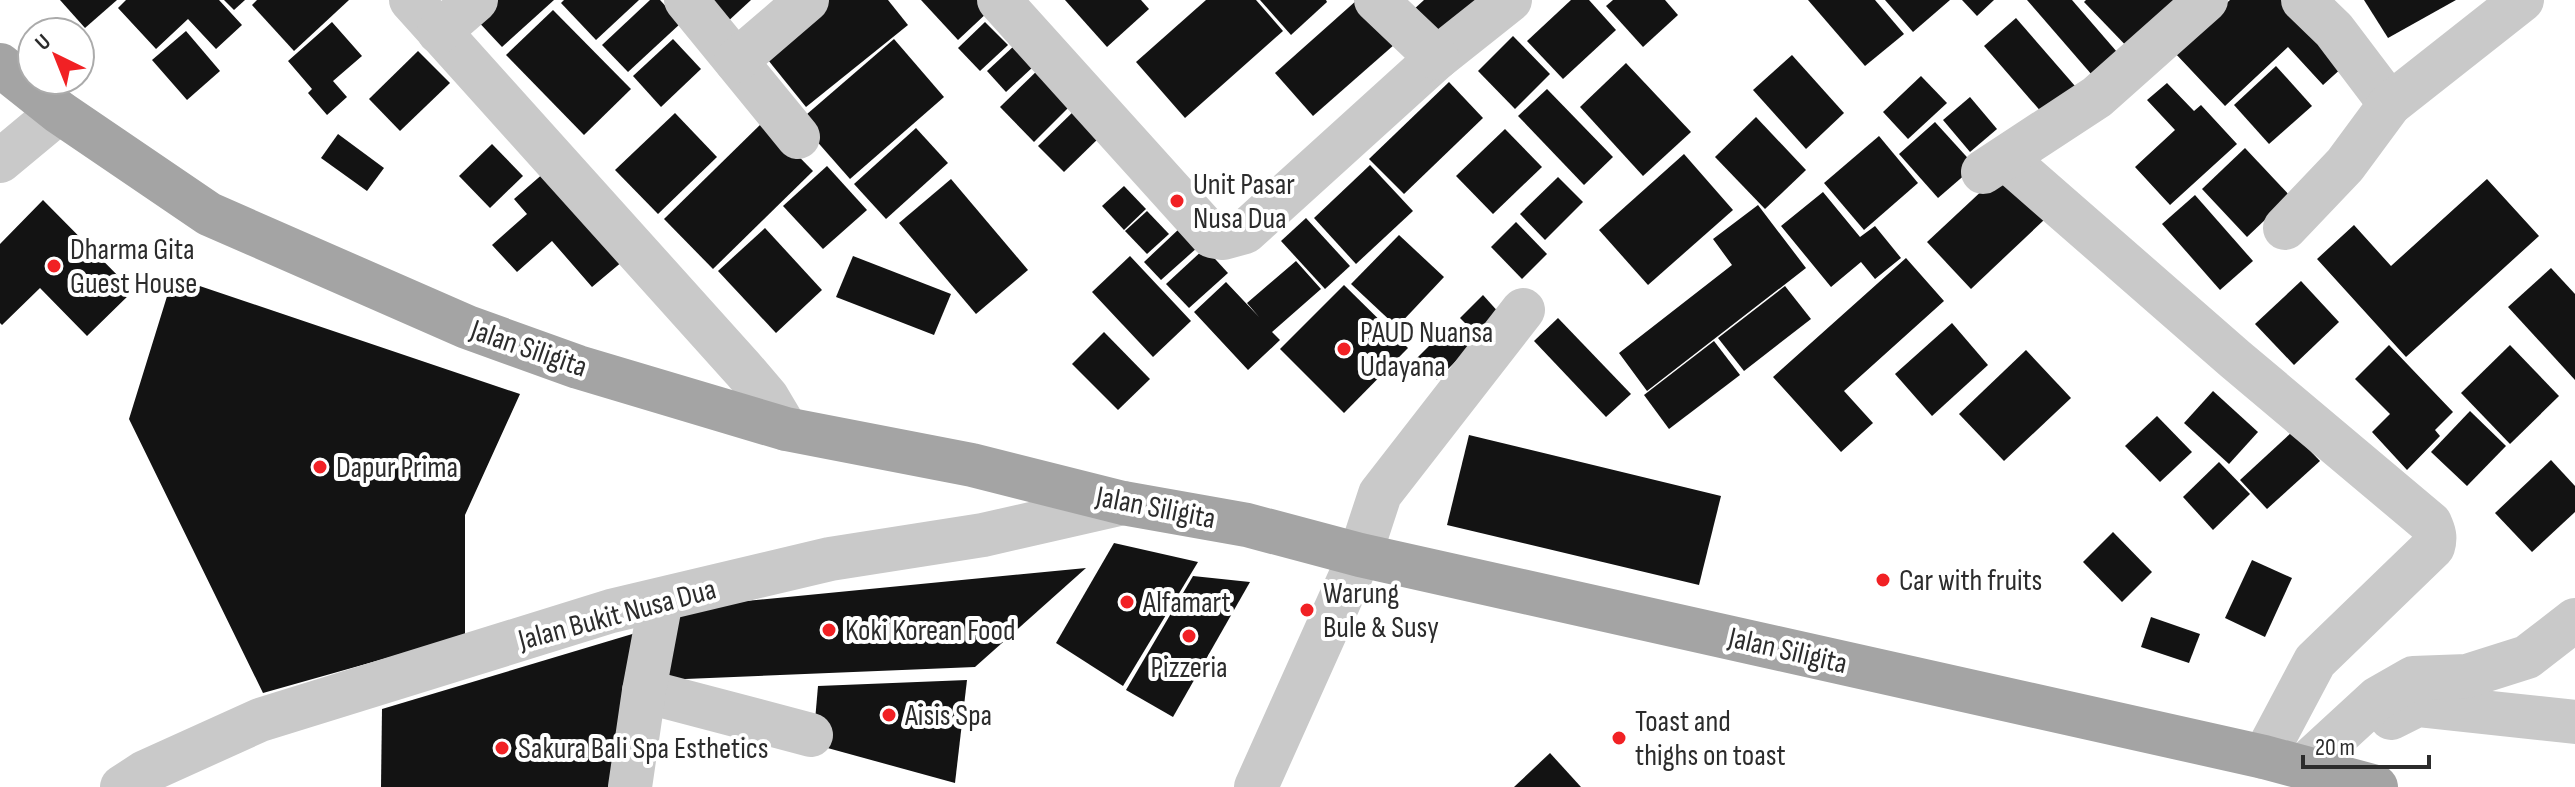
<svg xmlns="http://www.w3.org/2000/svg" width="2575" height="787" font-family="'Sofia Sans Condensed',sans-serif">
	<rect width="100%" height="100%" fill="#fff"/>
	<!-- building -->
	<g fill="#131313">
		<polygon points="60,0 117,0 85,28"/>
		<polygon points="126,0 219,0 242,25 216,49 188,19 156,49 118,8"/>
		<polygon points="224,0 245,0 234,10"/>
		<polygon points="257,0 349,0 294,51 252,5"/>
		<polygon points="492,0 554,0 502,47 473,16"/>
		<polygon points="564,0 639,0 596,40 561,3"/>
		<polygon points="650,0 660,0 681,23 628,72 602,45"/>
		<polygon points="704,0 751,0 725,24"/>
		<polygon points="821,0 888,0 908,25 806,107 760,50"/>
		<polygon points="921,0 978,0 989,11 958,40"/>
		<polygon points="1065,0 1141,0 1149,9 1107,47"/>
		<polygon points="1206,0 1256,0 1283,31 1185,118 1136,62"/>
		<polygon points="1260,0 1326,0 1327,2 1291,35"/>
		<polygon points="1357,0 1403,37 1313,116 1275,73"/>
		<polygon points="1424,0 1494,0 1443,46 1412,11"/>
		<polygon points="1571,0 1589,0 1616,30 1563,79 1527,41"/>
		<polygon points="1613,0 1665,0 1678,15 1643,47 1606,6"/>
		<polygon points="1808,0 1875,0 1904,34 1865,66"/>
		<polygon points="1885,0 1950,0 1913,32"/>
		<polygon points="1962,0 1994,0 1977,16"/>
		<polygon points="2027,0 2072,0 2117,52 2092,75"/>
		<polygon points="2086,0 2189,0 2135,55 2084,2"/>
		<polygon points="2230,0 2282,0 2344,66 2323,85 2288,47 2225,106 2174,52"/>
		<polygon points="2364,0 2456,0 2388,38"/>
		<polygon points="553,10 631,89 584,135 506,55"/>
		<polygon points="2016,18 2075,86 2043,114 1984,46"/>
		<polygon points="332,22 362,56 333,81 347,97 327,115 308,93 312,89 288,61"/>
		<polygon points="985,22 1008,45 980,71 958,48"/>
		<polygon points="186,31 220,71 187,100 152,60"/>
		<polygon points="1513,36 1550,74 1515,109 1478,71"/>
		<polygon points="673,39 701,69 661,107 633,76"/>
		<polygon points="894,39 944,97 850,179 799,121"/>
		<polygon points="1015,45 1034,66 1006,92 987,71"/>
		<polygon points="418,51 450,83 400,131 369,99"/>
		<polygon points="1792,55 1844,113 1806,149 1753,90"/>
		<polygon points="1626,63 1691,132 1643,176 1580,107"/>
		<polygon points="1043,65 1076,100 1034,142 1000,107"/>
		<polygon points="2276,66 2312,106 2269,144 2234,105"/>
		<polygon points="1921,76 1947,103 1908,139 1883,112"/>
		<polygon points="1449,82 1483,118 1404,194 1369,159"/>
		<polygon points="2167,83 2194,111 2201,105 2237,144 2170,205 2135,167 2175,130 2147,100"/>
		<polygon points="1547,89 1613,157 1584,185 1518,116"/>
		<polygon points="1970,97 1997,129 1970,152 1943,120"/>
		<polygon points="1078,107 1104,133 1064,172 1038,146"/>
		<polygon points="675,113 717,157 658,214 615,170"/>
		<polygon points="1756,117 1806,170 1765,209 1715,157"/>
		<polygon points="764,121 813,171 713,269 664,219"/>
		<polygon points="1935,122 1975,166 1938,198 1899,154"/>
		<polygon points="916,128 948,163 886,219 854,184"/>
		<polygon points="1505,129 1542,167 1493,214 1456,176"/>
		<polygon points="338,134 384,168 367,191 321,158"/>
		<polygon points="1879,136 1918,183 1864,230 1824,183"/>
		<polygon points="492,144 523,176 490,208 459,176"/>
		<polygon points="2245,148 2290,196 2247,237 2202,189"/>
		<polygon points="1684,154 1733,210 1648,285 1599,230"/>
		<polygon points="1370,165 1413,211 1356,264 1314,218"/>
		<polygon points="827,166 867,210 823,249 783,206"/>
		<polygon points="545,172 623,261 592,287 552,241 517,272 492,245 527,214 514,199"/>
		<polygon points="2001,173 2045,219 1971,289 1927,242"/>
		<polygon points="1558,177 1583,202 1545,240 1520,214"/>
		<polygon points="951,179 1028,270 976,314 899,223"/>
		<polygon points="2487,179 2539,236 2406,357 2317,259 2354,225 2391,266"/>
		<polygon points="1124,186 1146,209 1124,230 1102,206"/>
		<polygon points="1823,192 1860,237 1875,226 1901,258 1875,279 1861,262 1831,287 1781,226"/>
		<polygon points="2195,195 2253,261 2220,290 2162,224"/>
		<polygon points="43,200 133,291 87,336 40,288 2,325 0,323 0,244"/>
		<polygon points="1758,205 1806,268 1647,391 1619,353 1732,265 1713,239"/>
		<polygon points="1147,211 1169,234 1147,254 1125,231"/>
		<polygon points="1306,218 1350,266 1325,289 1281,241"/>
		<polygon points="1516,222 1547,254 1522,279 1491,247"/>
		<polygon points="765,228 822,290 776,333 718,271"/>
		<polygon points="1180,228 1198,247 1161,280 1144,262"/>
		<polygon points="1399,235 1444,277 1397,327 1351,284"/>
		<polygon points="1205,248 1228,273 1189,308 1166,284"/>
		<polygon points="853,256 951,294 934,335 836,297"/>
		<polygon points="1130,256 1191,321 1153,357 1092,292"/>
		<polygon points="1906,258 1944,301 1844,391 1873,423 1841,452 1773,377"/>
		<polygon points="1296,261 1321,289 1272,332 1280,340 1248,370 1194,312 1226,282 1259,317 1247,303"/>
		<polygon points="2551,268 2575,294 2575,380 2508,307"/>
		<polygon points="173,277 520,394 465,515 465,636 263,693 129,419"/>
		<polygon points="2301,281 2339,322 2294,365 2255,324"/>
		<polygon points="1344,285 1408,348 1344,413 1280,349"/>
		<polygon points="1785,286 1811,319 1744,371 1718,338"/>
		<polygon points="1483,295 1501,315 1478,336 1460,318"/>
		<polygon points="1558,318 1631,394 1606,417 1534,341"/>
		<polygon points="1952,323 1988,365 1932,416 1895,374"/>
		<polygon points="1449,326 1471,346 1437,380 1416,359"/>
		<polygon points="1104,332 1150,379 1118,410 1072,364"/>
		<polygon points="1714,341 1740,375 1669,429 1644,395"/>
		<polygon points="2389,345 2453,412 2435,430 2440,436 2407,470 2372,432 2390,414 2355,379"/>
		<polygon points="2510,345 2559,396 2510,444 2461,393"/>
		<polygon points="2026,350 2071,398 2004,461 1959,414"/>
		<polygon points="2213,391 2258,432 2229,464 2184,423"/>
		<polygon points="2470,411 2506,446 2467,486 2431,452"/>
		<polygon points="2157,416 2192,452 2160,482 2125,446"/>
		<polygon points="2292,432 2320,461 2267,509 2240,480"/>
		<polygon points="1469,435 1721,496 1699,585 1447,525"/>
		<polygon points="2551,460 2575,486 2575,512 2532,552 2495,513"/>
		<polygon points="2219,462 2250,494 2213,530 2183,497"/>
		<polygon points="2113,532 2152,572 2122,602 2083,562"/>
		<polygon points="1114,543 1198,562 1123,686 1056,643"/>
		<polygon points="2252,560 2292,578 2265,637 2225,618"/>
		<polygon points="1086,568 975,667 661,680 673,608"/>
		<polygon points="1193,576 1250,582 1173,717 1126,690"/>
		<polygon points="2151,617 2200,634 2189,663 2141,647"/>
		<polygon points="639,632 618,787 381,787 382,709"/>
		<polygon points="967,680 955,783 813,744 818,686"/>
		<polygon points="1550,753 1581,787 1514,787"/>
	</g>
	<g fill="none" stroke-linecap="round" stroke-linejoin="round">
		<!-- minor -->
		<g stroke="#c9c9c9" stroke-width="44">
			<polyline points="411,0 743,369 767,397 786,429"/>
			<polyline points="686,0 798,137"/>
			<polyline points="999,0 1212,236 1223,238 1245,232 1437,58 1510,0"/>
			<polyline points="1376,0 1437,58"/>
			<polyline points="2303,0 2334,30 2390,104"/>
			<polyline points="439,32 476,0"/>
			<polyline points="736,61 807,0"/>
			<path d="M 2006,159 L 2235,359 L 2430,523 C 2434,532 2436,537 2433,547 L 2315,661 L 2264,757"/>
			<polyline points="0,161 59,112"/>
			<polyline points="1983,172 2097,97 2206,0"/>
			<polyline points="2285,228 2345,165 2390,104 2522,0"/>
			<polyline points="644,691 811,735"/>
			<polyline points="2391,718 2417,705 2575,722"/>
			<polyline points="2304,766 2378,698 2413,678 2467,676 2527,657 2575,620"/>
			<polyline points="122,787 145,772 260,720 611,611 830,559 983,535 1123,503"/>
			<polyline points="630,787 644,691 661,600"/>
			<polyline points="1256,787 1360,555 1380,494 1523,310"/>
		</g>
		<!-- major -->
		<polyline stroke="#a4a4a4" stroke-width="44" points="0,65 59,112 209,214 467,327 578,367 786,429 972,465 1123,503 1247,525 1360,555 2264,757 2376,787"/>
	</g>
	<!-- markers -->
	<g fill="#f12124" stroke="#fff" stroke-width="3">
		<circle cx="1177" cy="201" r="8"/>
		<circle cx="54" cy="266" r="8"/>
		<circle cx="1344" cy="349" r="8"/>
		<circle cx="320" cy="467" r="8"/>
		<circle cx="1883" cy="580" r="8"/>
		<circle cx="1127" cy="602" r="8"/>
		<circle cx="1307" cy="610" r="8"/>
		<circle cx="829" cy="630" r="8"/>
		<circle cx="1189" cy="636" r="8"/>
		<circle cx="889" cy="715" r="8"/>
		<circle cx="1619" cy="738" r="8"/>
		<circle cx="502" cy="748" r="8"/>
	</g>
	<g text-anchor="middle" stroke-width="8" stroke-linejoin="round" paint-order="stroke">
		<!-- poi labels -->
		<g font-size="30" fill="#2c2c2c" stroke="#fff" text-anchor="start">
			<text x="1193" y="194">Unit Pasar<tspan x="1193" dy="34">Nusa Dua</tspan></text>
			<text x="70" y="259">Dharma Gita<tspan x="70" dy="34">Guest House</tspan></text>
			<text x="1360" y="342">PAUD Nuansa<tspan x="1360" dy="34">Udayana</tspan></text>
			<text x="336" y="477">Dapur Prima</text>
			<text x="1899" y="590">Car with fruits</text>
			<text x="1323" y="603">Warung<tspan x="1323" dy="34">Bule &amp; Susy</tspan></text>
			<text x="1143" y="612">Alfamart</text>
			<text x="845" y="640">Koki Korean Food</text>
			<text x="1189" y="677" text-anchor="middle">Pizzeria</text>
			<text x="905" y="725">Aisis Spa</text>
			<text x="1635" y="731">Toast and<tspan x="1635" dy="34">thighs on toast</tspan></text>
			<text x="518" y="758">Sakura Bali Spa Esthetics</text>
		</g>
		<!-- street labels -->
		<g font-size="30" fill="#2c2c2c" stroke="#fff">
			<text transform="translate(529 348) rotate(19)" y="10">Jalan Siligita</text>
			<text transform="translate(1156 507) rotate(11)" y="10">Jalan Siligita</text>
			<text transform="translate(617 614) rotate(-15)" y="10">Jalan Bukit Nusa Dua</text>
			<text transform="translate(1788 650) rotate(13)" y="10">Jalan Siligita</text>
		</g>
	</g>
	<!-- north arrow -->
	<g transform="translate(56 56) rotate(317)"><circle r="38" fill="#ffffff" stroke="#ababab" stroke-width="2"/>
	<path d="M0-6L14 30L0 20L-14 30Z" fill="#f12124"/>
	<text y="-12" font-size="22" font-weight="bold" text-anchor="middle" fill="#2c2c2c">U</text>
	</g>
	<!-- scale -->
	<path d="M2303 755v12h126v-12" fill="none" stroke="#2c2c2c" stroke-width="4"/>
	<text x="2315" y="755" font-size="24" fill="#2c2c2c" stroke="#ffffff" stroke-width="6" paint-order="stroke">20 m</text>
</svg>
